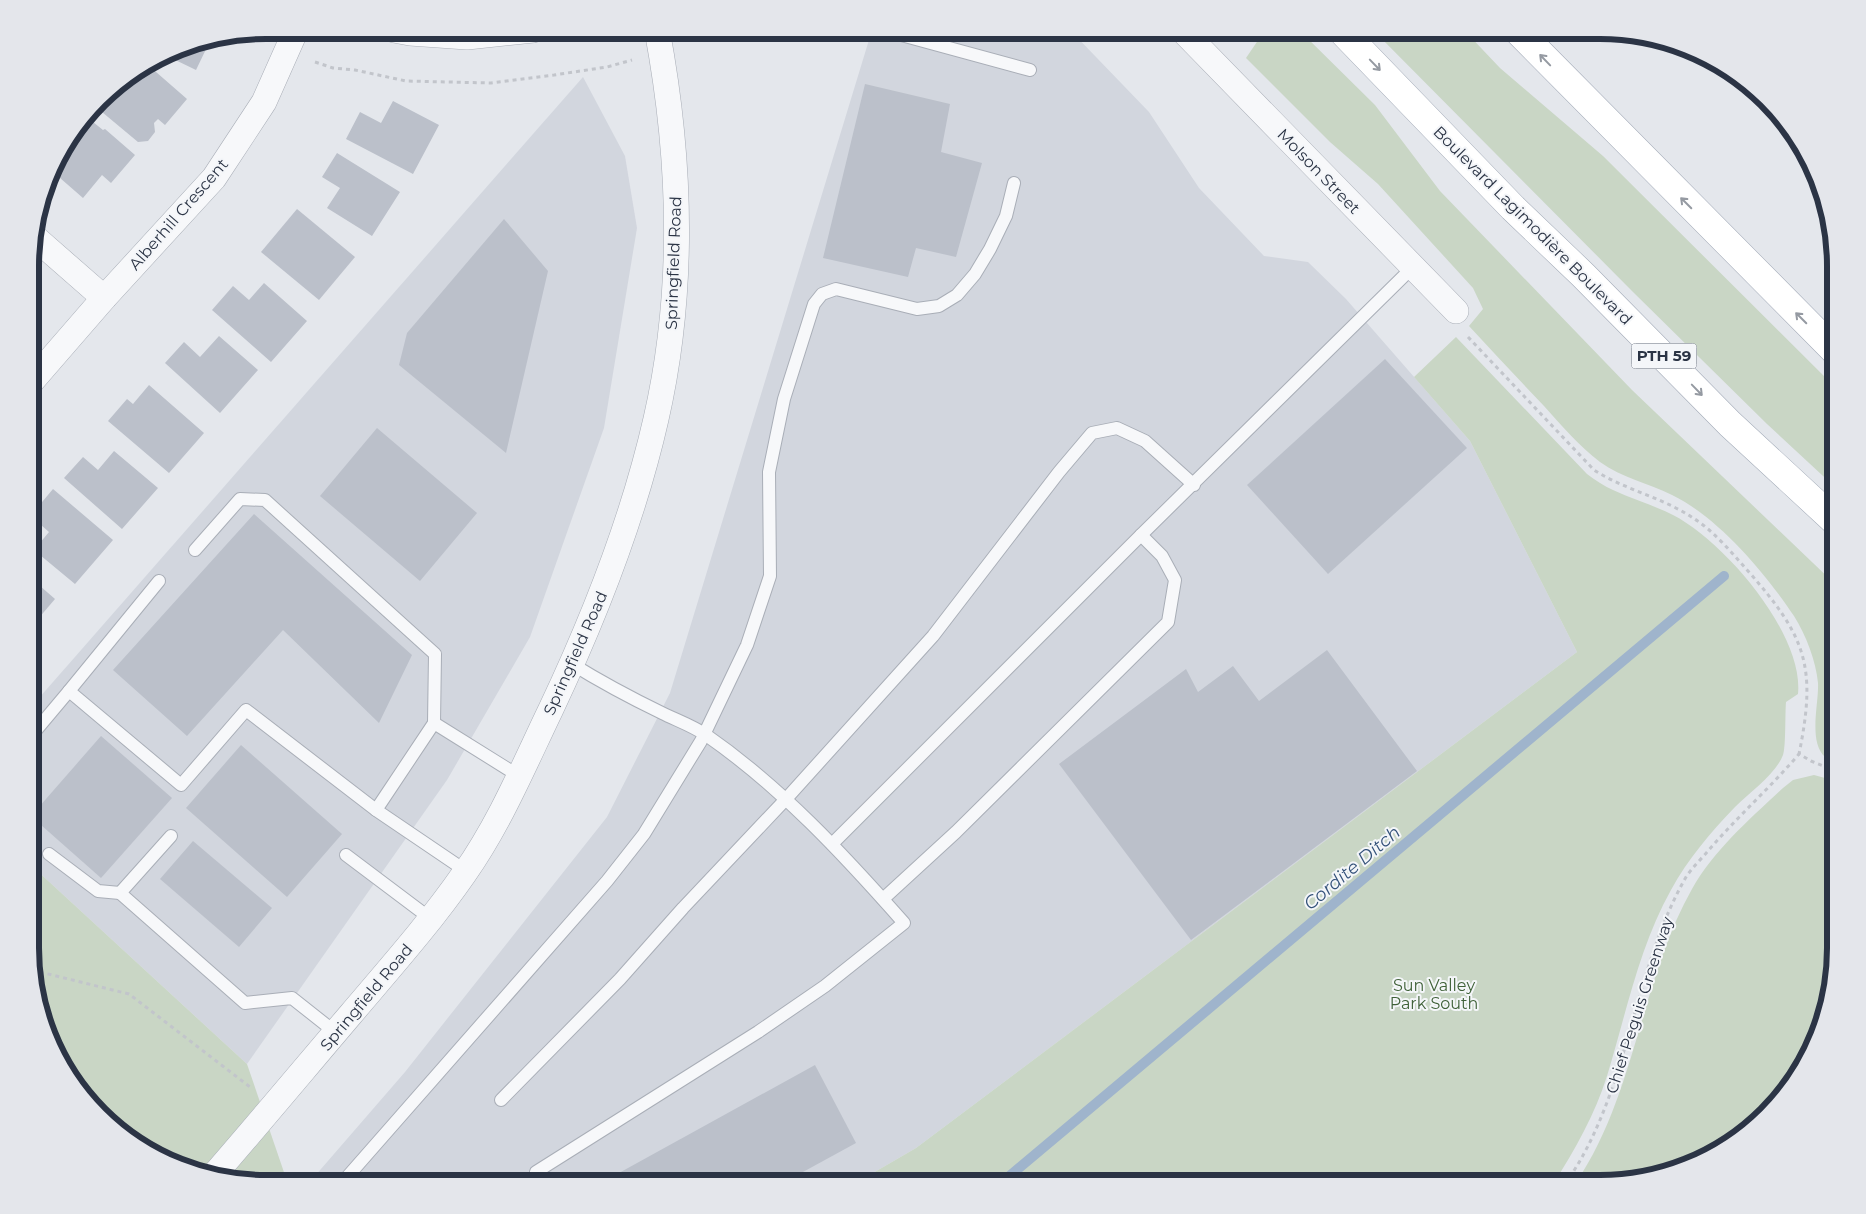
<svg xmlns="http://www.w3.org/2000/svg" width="1866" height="1214" font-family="Montserrat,sans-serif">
	<rect width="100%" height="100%" fill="#e4e7ec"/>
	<!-- built -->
	<g fill="#d2d6de">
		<polygon points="872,30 1070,30 1149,112 1199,188 1264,256 1308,262 1346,299 1470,441 1577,652 916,1148 854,1184 308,1184 405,1072 607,817 670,693"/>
		<polygon points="583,77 625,156 637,228 604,428 530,637 447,780 247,1064 32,866 32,706"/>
	</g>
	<!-- green -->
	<g fill="#c9d6c5">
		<path d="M 1265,30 L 1299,30 L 1375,105 L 1440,191 L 1632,390 L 1836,585 L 1836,762 C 1833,760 1828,759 1825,757 C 1808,741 1819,704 1818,683 C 1816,661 1806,635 1794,616 C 1766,574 1718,517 1672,495 C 1648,483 1622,478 1600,462 C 1579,446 1562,426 1544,406 C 1519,380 1494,353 1469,326 L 1483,309 L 1473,288 L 1378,184 L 1330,142 L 1246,58 Z"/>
		<polygon points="1373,30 1464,30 1500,68 1603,156 1836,388 1836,488 1767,424 1633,292"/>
		<path d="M 1456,337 L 1587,474 C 1595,480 1604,486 1613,490 C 1632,499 1653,505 1673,515 C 1724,541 1804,634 1798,694 L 1786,702 C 1785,713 1786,747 1783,755 C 1776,774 1750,792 1735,807 C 1710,833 1688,859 1671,890 C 1639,947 1626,1014 1607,1076 C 1595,1114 1575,1150 1553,1184 L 854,1184 L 916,1148 L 1577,652 L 1470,441 L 1414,377 Z"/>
		<path d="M 1814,775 L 1836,781 L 1836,963 L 1824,1024 L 1796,1079 L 1718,1153 L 1615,1184 L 1575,1184 C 1636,1095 1640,981 1692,889 C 1714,850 1751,818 1783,788 L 1793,780 Z"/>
		<polygon points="32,866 247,1064 288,1184 266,1184 190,1172 135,1144 62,1066 32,978"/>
	</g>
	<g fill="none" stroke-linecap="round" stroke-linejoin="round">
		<!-- stream -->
		<polyline stroke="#9fb4cc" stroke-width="10" points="1000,1184 1724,576"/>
	</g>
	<!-- building -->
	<g fill="#bbc0ca">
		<polygon points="217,40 213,48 208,45 196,70 165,55 176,48"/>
		<polygon points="148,65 187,99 165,125 158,119 154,123 155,132 148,141 138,142 96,107 110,89"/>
		<polygon points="865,84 950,104 941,152 982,163 956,257 916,248 908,277 823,258"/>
		<polygon points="393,101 439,125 413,174 346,139 360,112 381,123"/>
		<polygon points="88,118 103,130 105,129 135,155 111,183 102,175 83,198 52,171 54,161"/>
		<polygon points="337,153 400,192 372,236 327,208 340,188 322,177"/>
		<polygon points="297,209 355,257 319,300 261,252"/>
		<polygon points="504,219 548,271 506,453 399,365 407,333"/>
		<polygon points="264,283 307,321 271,362 212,310 233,286 249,300"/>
		<polygon points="219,336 258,370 220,413 165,363 184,342 200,357"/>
		<polygon points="1385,359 1467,448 1328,574 1247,485"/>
		<polygon points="149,385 204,433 169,473 108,421 127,399 133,404"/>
		<polygon points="377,428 477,513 420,581 320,496"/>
		<polygon points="114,451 158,488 122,529 64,478 83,457 98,470"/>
		<polygon points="53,489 113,540 75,584 34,550 49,532 32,517 32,514"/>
		<polygon points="254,514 412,655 379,723 283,630 187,736 113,670"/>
		<polygon points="32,579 55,599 32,626"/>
		<polygon points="1327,650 1417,771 1191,940 1059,764 1186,669 1198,692 1233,666 1259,701"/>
		<polygon points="101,736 172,798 101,878 32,817 32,815"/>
		<polygon points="241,745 342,834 287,897 186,808"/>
		<polygon points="193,841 272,908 239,947 160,879"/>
		<polygon points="815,1065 856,1143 781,1184 599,1184"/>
	</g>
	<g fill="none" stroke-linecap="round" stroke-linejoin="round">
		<defs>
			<g id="lane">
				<polyline points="894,33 1030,70"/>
				<polyline points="936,44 941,30"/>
				<polyline points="195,550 240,499 265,500 435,654 434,723"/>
				<polyline points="69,691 159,581"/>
				<polyline points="32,735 69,691 181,785 246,710 376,810"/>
				<polyline points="171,836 120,893 245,1003 292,998 335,1032"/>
				<polyline points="832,844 1141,535 1413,267"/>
				<polyline points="49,854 98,891 120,893"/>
				<polyline points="346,855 431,919"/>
				<polyline points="466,871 376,810 434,723 519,776"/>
				<polyline points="883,899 956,832 1168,622 1175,580 1162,556 1141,535"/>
				<polyline points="501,1100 620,979 683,908 786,799 933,636 1059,472 1092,433 1117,428 1145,441 1194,485"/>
				<path d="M 536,1172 L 758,1032 L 825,986 L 904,923 C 844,855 781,787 706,735 C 693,726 676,720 662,713 C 631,698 601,682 572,664"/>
				<polyline points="341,1184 607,881 644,834 701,741 747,645 770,576 769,472 784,399 814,304 822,294 836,289 917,309 939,306 957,295 975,274 990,249 1006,216 1014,183"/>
			</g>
			<g id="street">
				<polyline points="394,30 410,33 467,37 533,30"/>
				<polyline points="1182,30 1456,311"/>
				<polyline points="32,235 104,298"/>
				<polyline points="32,381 104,298 214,178 264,102 296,30"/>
				<path d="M 214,1175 C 260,1122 305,1068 351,1014 C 390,968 430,923 464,874 C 500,823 524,765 551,709 C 595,616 633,520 656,419 C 685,292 681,158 657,30"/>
			</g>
			<g id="primary">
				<polyline points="1341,30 1513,208 1583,275 1730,424 1836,522"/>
				<polyline points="1517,30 1836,352"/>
			</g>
		</defs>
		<!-- lane casing -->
		<use href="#lane" stroke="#a9aeb7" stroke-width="14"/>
		<!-- street casing -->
		<use href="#street" stroke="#a9aeb7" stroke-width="26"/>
		<!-- primary casing -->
		<use href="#primary" stroke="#a3abb8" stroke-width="29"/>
		<!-- path -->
		<g stroke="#c2c5cb" stroke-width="3" stroke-dasharray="4 4" stroke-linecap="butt">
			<polyline points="315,62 333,68 355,70 406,81 491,83 554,75 607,67 632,60"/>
			<path d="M 1468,337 L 1594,470 C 1625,490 1662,497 1693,518 C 1714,531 1731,552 1748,571 C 1806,637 1817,666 1799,754"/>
			<polyline points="32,970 129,994 250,1087"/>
			<path d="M 1565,1184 C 1630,1093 1631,973 1686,877 C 1692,868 1701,859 1708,851 C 1737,817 1770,788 1799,754 L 1811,761 L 1836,771"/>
		</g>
		<!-- lane -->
		<use href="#lane" stroke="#f7f8fa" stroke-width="12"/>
		<!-- street -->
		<use href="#street" stroke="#f7f8fa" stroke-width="25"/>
		<!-- primary -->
		<use href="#primary" stroke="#fff" stroke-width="28"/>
	</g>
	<!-- one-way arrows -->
	<defs><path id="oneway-shaft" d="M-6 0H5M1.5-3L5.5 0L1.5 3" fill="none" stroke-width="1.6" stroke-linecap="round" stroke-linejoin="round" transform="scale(1.25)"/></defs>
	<g stroke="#959aa2">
		<use href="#oneway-shaft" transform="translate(1545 60) rotate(-134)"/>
		<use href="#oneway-shaft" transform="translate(1375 65) rotate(46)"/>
		<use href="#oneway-shaft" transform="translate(1686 203) rotate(-135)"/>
		<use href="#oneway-shaft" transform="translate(1801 318) rotate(-135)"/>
		<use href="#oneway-shaft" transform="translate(1697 390) rotate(46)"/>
	</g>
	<g text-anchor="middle" stroke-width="4" stroke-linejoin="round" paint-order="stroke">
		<!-- shield labels -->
		<rect fill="#f4f6f9" stroke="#676e7b" stroke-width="1" x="1631.5" y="343.5" width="65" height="25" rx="4"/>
		<g font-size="15" font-weight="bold" fill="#2b3445">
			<text x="1664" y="361">PTH 59</text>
		</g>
		<!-- street labels -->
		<g font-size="16" fill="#2b3445" stroke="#f4f6f9">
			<text transform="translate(1319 171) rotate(46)" y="6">Molson Street</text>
			<text transform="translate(178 214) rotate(-49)" y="6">Alberhill Crescent</text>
			<text transform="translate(1533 225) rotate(45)" y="6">Boulevard Lagimodière Boulevard</text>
			<text transform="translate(673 263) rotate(-88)" y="6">Springfield Road</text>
			<text transform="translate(575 653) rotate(-66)" y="6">Springfield Road</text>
			<text transform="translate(366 997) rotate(-50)" y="6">Springfield Road</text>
			<text transform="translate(1639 1005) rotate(-72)" y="6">Chief Peguis Greenway</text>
		</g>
		<!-- park labels -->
		<g font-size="16" fill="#3f6138" stroke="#f4f6f9">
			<text x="1434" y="991">Sun Valley<tspan x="1434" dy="18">Park South</tspan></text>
		</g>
		<!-- water labels -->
		<g font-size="18" font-style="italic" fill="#34527a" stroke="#f4f6f9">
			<text transform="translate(1352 868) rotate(-40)" y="6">Cordite Ditch</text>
		</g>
	</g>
	<!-- crop -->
	<path d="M0 0H1866V1214H0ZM266 39H1600A227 227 0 0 1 1827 266V948A227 227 0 0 1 1600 1175H266A227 227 0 0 1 39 948V266A227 227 0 0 1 266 39Z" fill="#e4e6eb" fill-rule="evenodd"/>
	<path fill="none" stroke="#2b3445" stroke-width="6" d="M266 39H1600A227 227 0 0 1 1827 266V948A227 227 0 0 1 1600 1175H266A227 227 0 0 1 39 948V266A227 227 0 0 1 266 39Z"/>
</svg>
